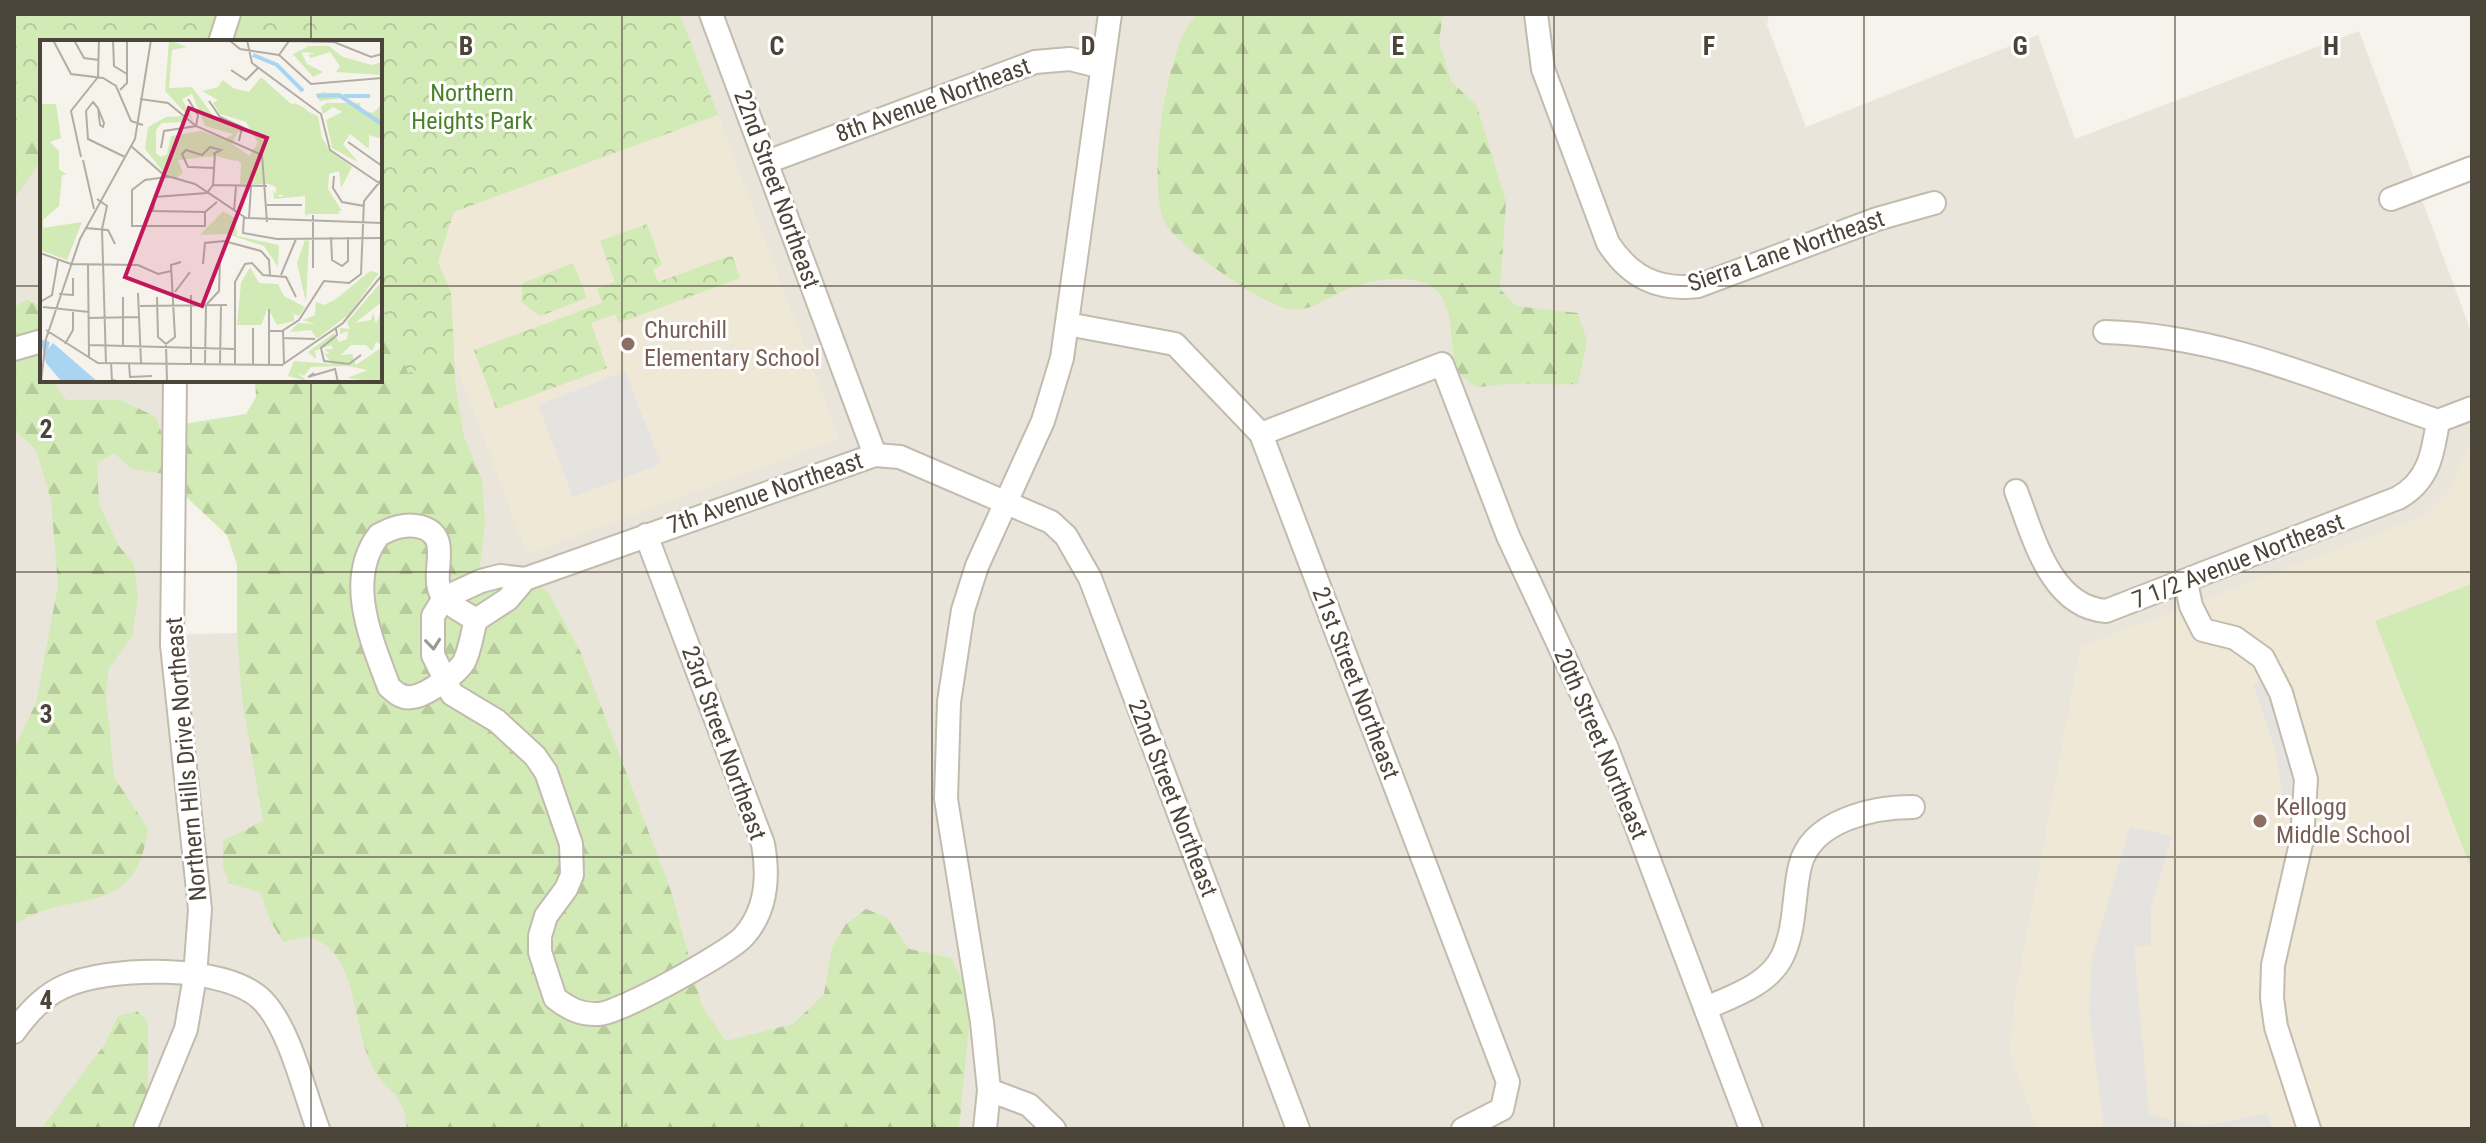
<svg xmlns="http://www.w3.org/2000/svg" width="2486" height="1143" font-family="'Roboto Condensed',sans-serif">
	<defs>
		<pattern id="forest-firs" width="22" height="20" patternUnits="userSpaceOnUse" patternTransform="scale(2)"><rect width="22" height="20" fill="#d2eab5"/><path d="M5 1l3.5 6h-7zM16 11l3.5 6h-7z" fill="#b6ca9c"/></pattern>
		<pattern id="park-crowns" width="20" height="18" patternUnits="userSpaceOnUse" patternTransform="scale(2)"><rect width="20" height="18" fill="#d2eab5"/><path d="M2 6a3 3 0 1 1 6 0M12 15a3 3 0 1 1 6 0" fill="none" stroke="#b6ca9c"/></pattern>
	</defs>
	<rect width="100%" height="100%" fill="#f6f3ec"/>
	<!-- residential -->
	<polygon fill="#eae5da" points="680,14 1769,14 1767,25 1806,127 2038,35 2075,139 2359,31 2472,334 2472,440 2449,492 2424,517 2081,647 2016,995 2010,1053 2038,1129 159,1129 142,1085 106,1129 14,1129 14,145 42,114 42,380 175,380 173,635 263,632 380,380 454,358 528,553 838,438"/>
	<!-- education -->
	<g fill="#efe8d6">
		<polygon points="718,115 838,438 527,554 454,358 438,262 454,212"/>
		<polygon points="2472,440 2472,1129 2038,1129 2010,1053 2016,995 2081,647 2424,517 2449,492"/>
	</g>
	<!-- green -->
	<polygon fill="#d2eab5" points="2472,584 2472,862 2469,863 2375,621"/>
	<!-- forest -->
	<g fill="url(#forest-firs)">
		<polygon points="14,14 42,42 42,159 14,199"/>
		<path d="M 1198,14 L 1443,14 L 1439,41 L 1451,81 L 1477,106 L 1506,202 L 1500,289 L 1516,306 L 1578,313 L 1587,341 L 1578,384 C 1542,386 1513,380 1477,388 C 1472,383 1462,378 1459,372 C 1445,343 1461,294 1421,282 C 1400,275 1370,280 1350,288 C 1328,296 1312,313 1288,309 C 1263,305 1177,245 1165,223 C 1146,188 1166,38 1198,14 Z"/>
		<path d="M 380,232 L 451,292 L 455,382 L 464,437 L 482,479 L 485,523 L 480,566 L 497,580 L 520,572 L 548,592 L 581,653 L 672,894 L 702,1006 L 726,1041 L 793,1024 L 824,994 L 832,948 L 846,924 L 866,909 L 888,918 L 909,949 L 951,958 L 966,986 L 970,1016 L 959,1129 L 407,1129 C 405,1092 384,1091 372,1066 C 355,1033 357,976 331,950 C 326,944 317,940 310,936 L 283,942 L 270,920 L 261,893 L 229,883 L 223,867 L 223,841 L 263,821 L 242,700 L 237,635 L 237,565 L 227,535 L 182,493 L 183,424 L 246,414 L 256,397 L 255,380 L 380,380 Z"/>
		<path d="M 27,300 L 42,307 L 42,380 L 52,380 L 66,400 L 121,400 L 156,417 L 166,445 L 164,474 L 132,469 L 114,453 L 97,463 L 99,504 L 118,545 L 134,564 L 138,598 L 132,637 L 109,668 L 106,695 L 114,777 L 148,829 C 135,923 71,886 14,925 L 14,749 L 36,703 L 58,585 L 51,500 L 36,450 L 17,432 L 14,436 L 14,307 Z"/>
		<polygon points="137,1011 148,1022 148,1091 131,1129 41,1129 105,1044 118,1016"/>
	</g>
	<!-- park -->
	<g fill="url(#park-crowns)">
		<polygon points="14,14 680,14 718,115 454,212 438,262 451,292 454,358 408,373 380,301 380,42 42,42 42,114 14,145"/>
		<polygon points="647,224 662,265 653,269 658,282 732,255 740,278 619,323 615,314 591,323 607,368 496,409 474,350 602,303 597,289 615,282 600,241"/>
		<polygon points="573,263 587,298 540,316 521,302 523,283"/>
	</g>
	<!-- parking -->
	<g fill="#e5e3e0">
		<polygon points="625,371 661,464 573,497 538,405"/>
		<polygon points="2273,677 2304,797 2283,799 2276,752 2253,684"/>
		<polygon points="2130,827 2172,836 2151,908 2151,945 2134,947 2149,1114 2193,1125 2222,1123 2267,1113 2272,1129 2104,1129 2089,1011 2092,957"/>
	</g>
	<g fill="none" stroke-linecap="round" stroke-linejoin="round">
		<defs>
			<g id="minor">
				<polyline points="711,14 875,455"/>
				<path d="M 1536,14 L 1543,69 L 1608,243 C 1630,277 1658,291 1698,286 L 1877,219 L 1934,203"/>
				<polyline points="220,42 229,14"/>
				<polyline points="767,162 1035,62 1070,59 1102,67"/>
				<polyline points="2391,199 2472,168"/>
				<polyline points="1067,324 1175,344 1261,434 1508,1082 1502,1109 1463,1129"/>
				<path d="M 2105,332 C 2223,335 2327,383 2438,421"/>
				<polyline points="14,349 42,341"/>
				<polyline points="2438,421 2472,408"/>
				<polyline points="1261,434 1442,364 1508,536 1606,746 1751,1129"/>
				<path d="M 2016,491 C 2033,535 2050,607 2106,611 L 2398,498 C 2429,481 2433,453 2438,421"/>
				<path d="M 646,535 L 763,844 C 769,877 767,910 744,936 C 730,952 620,1013 599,1014 C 581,1015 569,1009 555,998 L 540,952 L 540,936 L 546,916 L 566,889 L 572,875 L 571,844 L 546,772 L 535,756 L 497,721 L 452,694 L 433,655 L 433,616 L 444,598 L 481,581 L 500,576 L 525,579 L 875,455 L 900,457 L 1051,522 L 1066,536 L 1090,578 L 1298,1129"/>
				<polyline points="2186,582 2191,606 2203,630 2235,638 2263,658 2281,693 2306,779 2302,839 2273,965 2272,998 2276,1027 2309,1129"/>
				<path d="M 476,620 C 466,613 451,607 444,598 C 426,577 456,537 421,527 C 405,523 392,528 379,535 C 344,580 372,641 389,687 C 396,693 402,699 412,697 C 425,696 457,674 464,662 C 470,651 472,633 476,620 L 508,599 L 525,579"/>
				<path d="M 1706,1008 C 1733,996 1768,985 1782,957 C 1796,929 1793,895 1800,866 C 1811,820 1874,807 1913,807"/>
				<path d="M 14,1032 C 27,1014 43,996 63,987 C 107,966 227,963 263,1001 C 290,1029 304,1092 318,1129"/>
				<polyline points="989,1090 1029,1105 1054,1129"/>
				<polyline points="145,1129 186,1029 195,976 200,909 172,645 175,380"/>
				<polyline points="985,1129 989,1090 982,1022 946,799 949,702 963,610 977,566 1043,421 1062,358 1110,14"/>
			</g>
		</defs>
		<!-- minor casing -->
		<use href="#minor" stroke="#c2bbae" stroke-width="26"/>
		<!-- minor -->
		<use href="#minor" stroke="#fff" stroke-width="22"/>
	</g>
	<!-- one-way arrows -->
	<defs><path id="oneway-chevron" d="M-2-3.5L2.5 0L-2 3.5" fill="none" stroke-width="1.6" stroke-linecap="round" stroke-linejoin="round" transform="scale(2)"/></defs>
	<use stroke="#9c9892" href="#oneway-chevron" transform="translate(433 644) rotate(84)"/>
	<!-- grid -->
	<path fill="none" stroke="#4b4439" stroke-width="2" stroke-opacity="0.55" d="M 311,14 L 311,42M 622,14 L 622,1129M 932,14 L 932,1129M 1243,14 L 1243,1129M 1554,14 L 1554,1129M 1864,14 L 1864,1129M 2175,14 L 2175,1129M 14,286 L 42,286M 380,286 L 2472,286M 311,380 L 311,1129M 14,572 L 2472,572M 14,857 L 2472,857"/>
	<!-- markers -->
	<g fill="#8d6e63" stroke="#fff" stroke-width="3">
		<circle cx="628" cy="344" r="8"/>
		<circle cx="2260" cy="821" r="8"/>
	</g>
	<g text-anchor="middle" stroke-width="6" stroke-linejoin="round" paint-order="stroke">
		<!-- park labels -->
		<g font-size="24" fill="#4a7f2a" stroke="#fff">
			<text x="472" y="101">Northern<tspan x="472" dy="28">Heights Park</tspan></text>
		</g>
		<!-- street labels -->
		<g font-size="24" fill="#4b4439" stroke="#fff">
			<text transform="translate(933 100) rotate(-20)" y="8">8th Avenue Northeast</text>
			<text transform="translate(777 189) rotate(70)" y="8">22nd Street Northeast</text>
			<text transform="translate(1786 251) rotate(-19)" y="8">Sierra Lane Northeast</text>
			<text transform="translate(765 493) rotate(-19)" y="8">7th Avenue Northeast</text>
			<text transform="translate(2238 561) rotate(-21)" y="8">7 1/2 Avenue Northeast</text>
			<text transform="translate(1356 683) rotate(69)" y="8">21st Street Northeast</text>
			<text transform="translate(724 743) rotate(70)" y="8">23rd Street Northeast</text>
			<text transform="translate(1601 744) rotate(67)" y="8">20th Street Northeast</text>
			<text transform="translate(186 759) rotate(-95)" y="8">Northern Hills Drive Northeast</text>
			<text transform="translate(1173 798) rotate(69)" y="8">22nd Street Northeast</text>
		</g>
		<!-- education labels -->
		<g font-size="24" fill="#785e54" stroke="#fff" text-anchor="start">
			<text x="644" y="338">Churchill<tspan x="644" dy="28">Elementary School</tspan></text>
			<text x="2276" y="815">Kellogg<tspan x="2276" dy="28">Middle School</tspan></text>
		</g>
	</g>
	<!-- overview -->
	<g transform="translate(40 40)">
		<rect width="342" height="342" fill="#f6f3ec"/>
		<path d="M 129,0 L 147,7 L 132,10 L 129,48 L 152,47 L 178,82 L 204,87 L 206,92 L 198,92 L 192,104 L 209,115 L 195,121 L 176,116 L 138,120 L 143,133 L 137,138 L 124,133 L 105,109 L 108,87 L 126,77 L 142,76 L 146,82 L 122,83 L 116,90 L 116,113 L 121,117 L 127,114 L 131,96 L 161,91 L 185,99 L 193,94 L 165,86 L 152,54 L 142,59 L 154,82 L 125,51 ZM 269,6 L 289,6 L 303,17 L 332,25 L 342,22 L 342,35 L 296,32 L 300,26 L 290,12 L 271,18 L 268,15 L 276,13 L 261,12 L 267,24 L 283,32 L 273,37 L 253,14 ZM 221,37 L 250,63 L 278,76 L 283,105 L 312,127 L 301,148 L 299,131 L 289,134 L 288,149 L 302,171 L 269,172 L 266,177 L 265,156 L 234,159 L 233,151 L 240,157 L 247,154 L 206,82 L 180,74 L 173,63 L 178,60 L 162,51 L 184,46 L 209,52 ZM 284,52 L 293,54 L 333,54 L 280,61 L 275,54 ZM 287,63 L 320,63 L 321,70 L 333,73 L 342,64 L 342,99 L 329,95 L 329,109 L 310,94 L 303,104 L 318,122 L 292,108 L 286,80 L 302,72 L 293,67 L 283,74 L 281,67 ZM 183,171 L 195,178 L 197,196 L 239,205 L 238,227 L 224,206 L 187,194 L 160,195 ZM 265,200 L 269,201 L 266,263 L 257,223 ZM 210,227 L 219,243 L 238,244 L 244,256 L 265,267 L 259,276 L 246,270 L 254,274 L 254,281 L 237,285 L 228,268 L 221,285 L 197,285 L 201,243 ZM 330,231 L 339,233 L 309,274 L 277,299 L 271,290 L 250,292 L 258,283 L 275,284 L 263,280 L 275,275 L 276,262 L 284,265 L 296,259 ZM 342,241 L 342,262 L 315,283 L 331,280 L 333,272 L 336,284 L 342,269 L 342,305 L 336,302 L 332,311 L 326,305 L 311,305 L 301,315 L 312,314 L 316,325 L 342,307 L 342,342 L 307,338 L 328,330 L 308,326 L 271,327 L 264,336 L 257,333 L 269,342 L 248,336 L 254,321 L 292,324 L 284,313 L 290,314 L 284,309 L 293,309 L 291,305 L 275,311 L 276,319 L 268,312 L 294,293 L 299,302 L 307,299 L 308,291 L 300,294 L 300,288 L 310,289 L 307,282 Z" fill="#d2eab5"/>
		<path d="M 183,40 L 198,52 L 212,53 L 224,41 L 250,67 L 255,63 L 266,69 L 275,98 L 283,99 L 293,116 L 285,130 L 285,151 L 300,174 L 265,174 L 265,155 L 236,155 L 236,147 L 229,144 L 200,144 L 201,123 L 191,116 L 209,116 L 219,101 L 208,78 L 186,70 L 175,51 ZM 0,64 L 16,64 L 21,98 L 10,102 L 19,111 L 19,129 L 27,135 L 22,135 L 19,166 L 3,180 L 3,188 L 42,182 L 27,220 L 0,210 Z" fill="#d2eab5"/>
		<path d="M 0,299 L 10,302 L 8,309 L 13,303 L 58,342 L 22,342 L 6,323 Z" fill="#a9d4f2"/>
		<path fill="none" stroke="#a9d4f2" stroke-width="4" d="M 213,15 L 237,25 L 263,51M 277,56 L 299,55 L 342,84M 304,56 L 330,56"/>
		<path fill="none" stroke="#b2ada4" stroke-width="2" d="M 13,0 L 31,34 L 63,38 L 76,46 L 91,81 L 103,85M 34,0 L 44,18 L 59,20M 73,0 L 74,26 L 87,34M 189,0 L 200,9 L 239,15 L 271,44 L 342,38M 207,0 L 212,23 L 281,74 L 290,110 L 342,145M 239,15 L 249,1 L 294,2 L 331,17 L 342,14M 191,30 L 206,40 L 218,28M 80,50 L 87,43 L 87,0M 100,59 L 128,63 L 156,86 L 222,115 L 227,182M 169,61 L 180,77 L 202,87 L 199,101M 58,68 L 53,62 L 46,71 L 48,99 L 85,117M 58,68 L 64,83 L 63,87 L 60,85 ZM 308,102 L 342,126M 91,106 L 124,135 L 155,144 L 206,178 L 342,183M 121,108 L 124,91 L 156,86 L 158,75 L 148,59M 173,114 L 181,110 L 170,107 L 162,115 L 146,110 L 142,114 L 148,127 L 174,128M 41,117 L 31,71 L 58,37 L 59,0M 43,120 L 54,169M 294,136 L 293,148 L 302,162 L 324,166M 127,137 L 105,140 L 92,150 L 92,186 L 165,186 L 165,172M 173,145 L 227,146M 167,153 L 115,157 L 113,171 L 165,172 L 177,162M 167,153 L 173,145 L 175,113M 57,159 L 67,166 L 62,189 L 66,323M 227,165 L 262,165M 194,171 L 196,146M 204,176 L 203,193 L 237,199 L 342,198M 209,178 L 211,146M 45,188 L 68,190 L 75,204M 291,197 L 292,220 L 302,226 L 308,221 L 308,197M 0,213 L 31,224M 31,224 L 98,225 L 118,234 L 131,231M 163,224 L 165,203 L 184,201 L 221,211 L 229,220 L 230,235M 48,225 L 49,318M 273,228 L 273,175M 241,235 L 256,199M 135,252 L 150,232M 98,253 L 101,323M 19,254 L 33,255 L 33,238M 83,257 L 83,306M 117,257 L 118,297 L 126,304M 0,262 L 12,255 L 18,220M 100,266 L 187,265M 3,267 L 49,272M 49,278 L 100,277M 213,288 L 213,324M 296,289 L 297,295 L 281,308 L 284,321 L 309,324 L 321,315M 6,290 L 58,323 L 242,325 L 303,283 L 342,235M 243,290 L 244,324M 229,291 L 242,291 L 259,280 L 284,241 L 309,243 L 321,234 L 324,161 L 342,139M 243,298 L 275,299M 25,304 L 33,290 L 33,272M 126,304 L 135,297 L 131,225 L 141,222M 49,305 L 195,309M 126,305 L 127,342M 71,323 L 72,340 L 83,342M 151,323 L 151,255M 165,323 L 166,265 L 179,251 L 180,219M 180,323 L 181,265M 89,324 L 90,337 L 112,336M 229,324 L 229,269M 195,325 L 195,242 L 205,224 L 212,223 L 223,235 L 246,237 L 256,257M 274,333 L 268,337 L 295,329 L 298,342M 1,342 L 6,299 L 40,199 L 95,99 L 111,0"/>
		<path fill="#c2185b" fill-opacity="0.15" stroke="#c2185b" stroke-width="4" d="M 149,68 L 227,98 L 162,266 L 85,237 Z"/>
		<rect width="342" height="342" fill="none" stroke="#4b4439" stroke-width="4"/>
	</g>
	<g font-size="26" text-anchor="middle" font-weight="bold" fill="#4b4439" stroke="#fff" stroke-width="6" stroke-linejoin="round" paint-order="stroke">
		<text x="466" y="55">B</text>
		<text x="777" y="55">C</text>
		<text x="1088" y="55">D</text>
		<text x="1398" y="55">E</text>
		<text x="1709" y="55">F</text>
		<text x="2020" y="55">G</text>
		<text x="2331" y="55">H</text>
		<text x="46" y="438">2</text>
		<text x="46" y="723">3</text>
		<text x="46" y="1009">4</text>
	</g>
	<!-- border -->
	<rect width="2486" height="1143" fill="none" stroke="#4b4439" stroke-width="32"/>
</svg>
